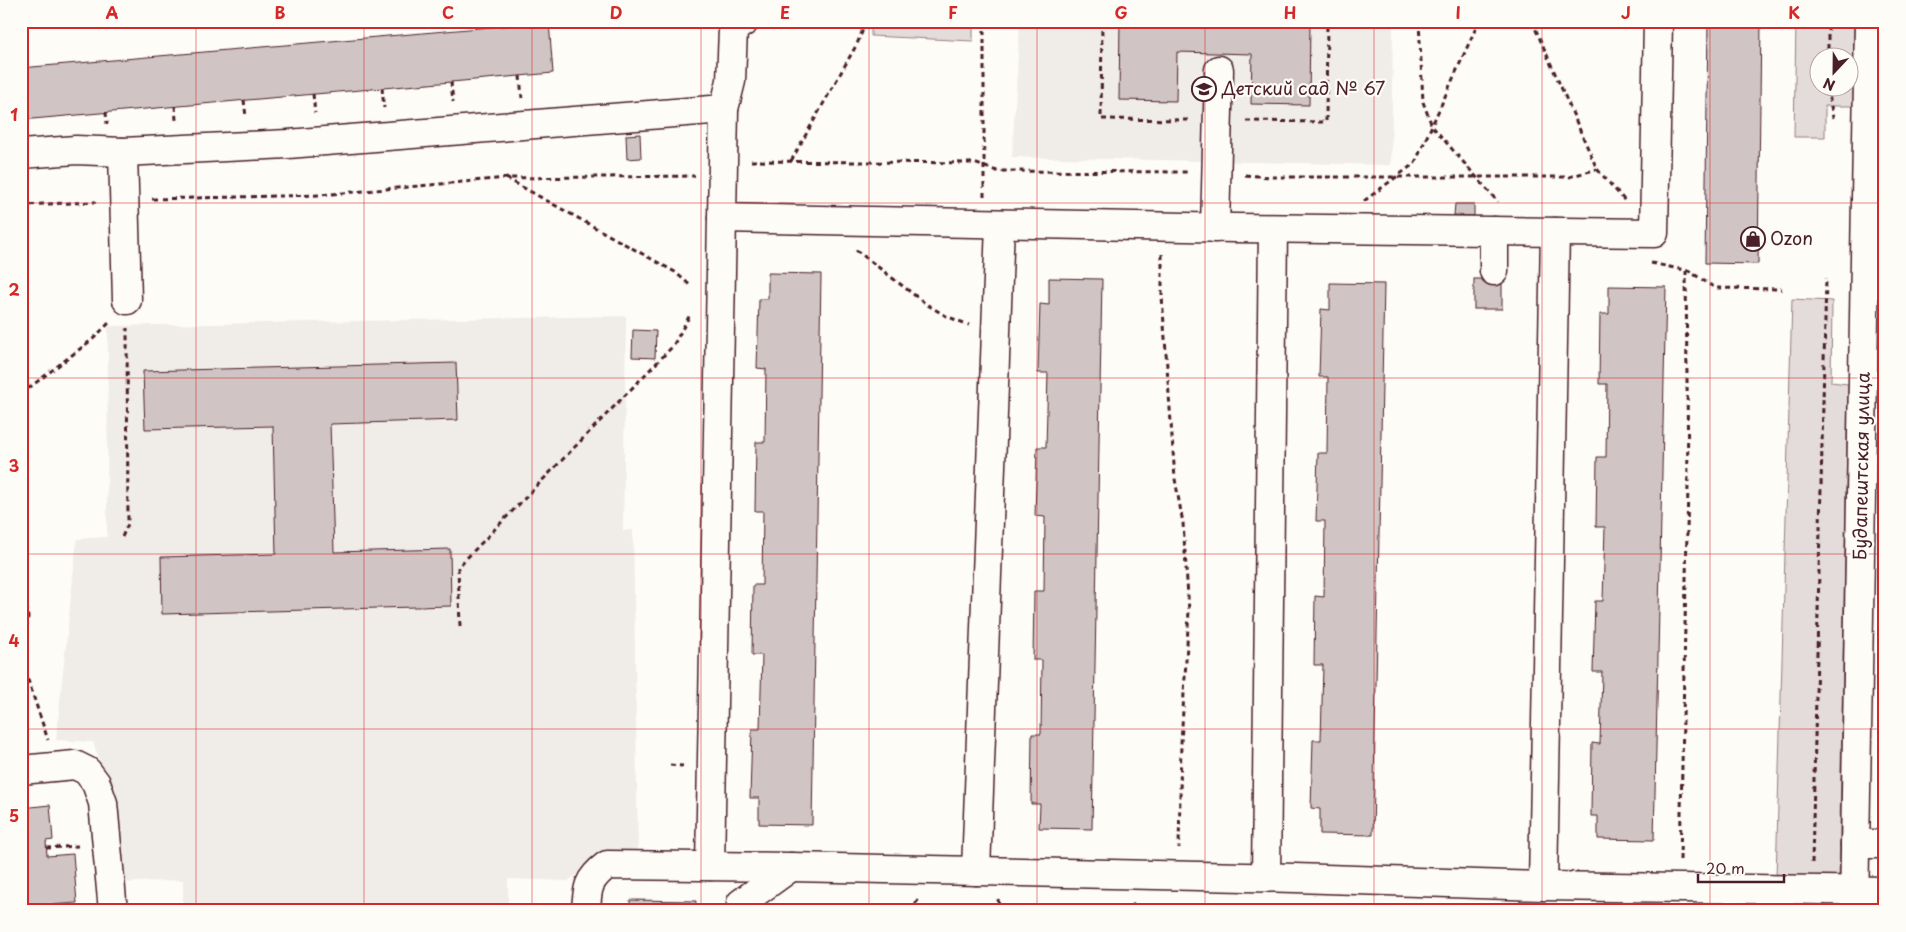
<svg xmlns="http://www.w3.org/2000/svg" width="1906" height="932" font-family="'Playpen Sans',sans-serif">
	<rect width="100%" height="100%" fill="#fdfcf7"/>
	<filter id="ink" filterUnits="userSpaceOnUse"><feTurbulence type="fractalNoise" baseFrequency=".02" numOctaves="2"/><feDisplacementMap in="SourceGraphic" scale="10" xChannelSelector="R" yChannelSelector="G"/><feConvolveMatrix kernelMatrix="1 2 1 2 8 2 1 2 1" color-interpolation-filters="sRGB"/></filter>
	<g filter="url(#ink)">
		<!-- built -->
		<g fill="#f0ece8">
			<polygon points="1020,21 1393,21 1391,165 1012,157"/>
			<polygon points="626,316 623,531 633,530 638,855 593,863 568,881 508,879 508,911 183,911 183,880 119,883 106,779 93,742 56,740 77,539 107,537 108,326"/>
		</g>
		<!-- green -->
		<g fill="#e3dcda" stroke="#967e82" fill-rule="evenodd">
			<polygon points="871,21 973,21 973,41 871,36"/>
			<path d="M 1796,21 L 1854,21 L 1853,106 L 1825,106 L 1825,137 L 1794,137 ZM 1818,58 L 1848,58 L 1848,88 L 1818,88 Z"/>
			<polygon points="1792,299 1832,301 1831,382 1848,384 1839,879 1776,878"/>
		</g>
		<!-- building -->
		<g fill="#d0c5c4" stroke="#4a1f2b">
			<polygon points="1120,21 1310,21 1309,105 1251,104 1252,54 1177,52 1176,101 1119,100"/>
			<polygon points="1708,21 1761,21 1758,264 1705,263"/>
			<polygon points="549,22 553,73 21,120 21,68"/>
			<polygon points="640,134 641,158 627,159 626,135"/>
			<polygon points="1455,204 1474,204 1474,216 1454,215"/>
			<polygon points="768,273 821,274 812,825 759,824 759,798 750,798 752,729 760,729 762,655 752,655 753,585 762,585 763,511 755,511 756,442 765,442 766,369 757,368 759,299 768,299"/>
			<polygon points="1049,278 1102,279 1092,829 1039,828 1040,804 1031,804 1032,734 1041,734 1042,660 1033,660 1034,591 1044,591 1045,517 1035,516 1037,447 1046,447 1048,373 1038,373 1040,304 1049,305"/>
			<rect x="1474" y="279" width="28" height="30"/>
			<polygon points="1330,283 1384,284 1373,835 1320,834 1320,809 1311,808 1313,740 1321,740 1323,665 1314,665 1315,596 1324,597 1325,521 1316,521 1318,453 1327,453 1328,377 1319,377 1321,309 1330,310"/>
			<polygon points="1609,286 1666,287 1654,840 1598,839 1598,816 1591,816 1592,743 1600,744 1602,672 1593,672 1595,601 1603,601 1605,527 1596,527 1597,457 1606,457 1607,384 1599,384 1600,314 1609,314"/>
			<polygon points="633,330 656,331 655,358 632,357"/>
			<polygon points="456,363 458,420 330,424 334,552 450,549 451,606 162,614 161,557 276,554 273,426 145,429 143,371"/>
			<polygon points="50,805 53,840 46,841 47,856 73,854 77,903 21,907 21,808"/>
			<polygon points="630,900 696,901 695,911 630,911"/>
		</g>
		<g fill="none" stroke-linecap="round" stroke-linejoin="round">
			<defs>
				<g id="minor">
					<polyline points="123,152 127,300"/>
					<polyline points="21,154 76,150 123,152 288,144 724,109"/>
					<polyline points="722,218 1235,228 1654,233 1658,21"/>
					<polyline points="1215,228 1219,70"/>
					<polyline points="1494,231 1494,271"/>
					<polyline points="21,770 75,765 87,771 96,783 103,803 113,911"/>
					<polyline points="1855,844 1885,844"/>
					<polyline points="710,866 724,109 731,81 733,29 745,21"/>
					<polyline points="976,871 1000,224"/>
					<polyline points="1266,877 1273,229"/>
					<polyline points="1543,886 1555,232"/>
					<polyline points="741,903 791,867"/>
					<path d="M 586,911 C 587,888 588,879 607,865 L 791,867 L 1295,878 L 1543,886 L 1885,891"/>
					<polyline points="1854,911 1869,21"/>
				</g>
			</defs>
			<!-- minor casing -->
			<use href="#minor" stroke="#4a1f2b" stroke-width="31"/>
			<!-- path -->
			<g stroke="#4a1f2b" stroke-width="3" stroke-dasharray="5 4" stroke-linecap="butt">
				<polyline points="984,21 984,196"/>
				<polyline points="1102,21 1101,119 1190,120"/>
				<polyline points="1419,21 1423,102 1432,126 1498,202"/>
				<polyline points="1532,21 1597,169 1625,201"/>
				<polyline points="1828,58 1828,21"/>
				<polyline points="520,76 522,98"/>
				<polyline points="451,82 453,102"/>
				<polyline points="382,88 384,108"/>
				<polyline points="1828,88 1833,118"/>
				<polyline points="313,94 315,113"/>
				<polyline points="244,100 246,117"/>
				<polyline points="175,106 176,120"/>
				<polyline points="106,112 107,124"/>
				<polyline points="1246,121 1326,122 1327,21"/>
				<polyline points="751,161 974,163 997,171 1188,172"/>
				<polyline points="791,161 857,44 862,32 862,21"/>
				<polyline points="1245,175 1270,177 1569,177 1597,169"/>
				<polyline points="506,178 675,272 691,286"/>
				<polyline points="152,199 321,195 506,178 695,176"/>
				<polyline points="1364,201 1415,163 1479,21"/>
				<polyline points="21,205 96,202"/>
				<polyline points="856,250 926,304 946,316 969,325"/>
				<polyline points="1162,254 1162,296 1175,479 1183,523 1189,611 1181,743 1179,848"/>
				<polyline points="1651,263 1689,271 1715,288 1782,289"/>
				<polyline points="21,394 93,339 110,322"/>
				<polyline points="122,537 128,524 127,328"/>
				<polyline points="21,579 28,617 21,662"/>
				<polyline points="460,626 458,567 673,346 691,313"/>
				<polyline points="22,662 48,740"/>
				<polyline points="670,765 683,766"/>
				<polyline points="46,848 79,846"/>
				<polyline points="1680,860 1688,485 1686,271"/>
				<polyline points="1812,863 1826,278"/>
				<polyline points="998,899 1000,911"/>
				<polyline points="909,911 920,898"/>
				<polyline points="1122,911 1135,904"/>
			</g>
			<!-- minor -->
			<use href="#minor" stroke="#fdfcf7" stroke-width="28"/>
		</g>
	</g>
	<!-- grid -->
	<path fill="none" stroke="#d62828" stroke-width="1" stroke-opacity="0.55" d="M 196,21 L 196,911M 364,21 L 364,911M 532,21 L 532,911M 701,21 L 701,911M 869,21 L 869,911M 1037,21 L 1037,911M 1205,21 L 1205,911M 1374,21 L 1374,911M 1542,21 L 1542,911M 1710,21 L 1710,911M 21,203 L 1885,203M 21,378 L 1885,378M 21,554 L 1885,554M 21,729 L 1885,729"/>
	<!-- icons -->
	<defs>
		<symbol id="school-ring" viewBox="-11 -11 22 22"><circle r="9.5" fill="#fdfcf7" stroke="#4a1f2b" stroke-width="1.5"/><path d="M0-5L7-2L0 1L-7-2ZM-4 1L0 2.5L4 1V4Q0 6-4 4Z" fill="#4a1f2b"/></symbol>
		<symbol id="shop-ring" viewBox="-11 -11 22 22"><circle r="9.5" fill="#fdfcf7" stroke="#4a1f2b" stroke-width="1.5"/><path d="M-5-2.5h2.3a2.7 3.5 0 0 1 5.4 0H5L5.5 6h-11ZM-1.5-2.5h3a1.5 2.3 0 0 0-3 0Z" fill="#4a1f2b"/></symbol>
	</defs>
	<g fill-rule="evenodd">
		<use href="#school-ring" x="1190" y="75" width="28" height="28"/>
		<use href="#shop-ring" x="1739" y="225" width="28" height="28"/>
	</g>
	<g text-anchor="middle" stroke-width="4.5" stroke-linejoin="round" paint-order="stroke">
		<!-- poi labels -->
		<g font-size="18" fill="#4a1f2b" stroke="#fdfcf7" text-anchor="start">
			<text x="1222" y="95">Детский сад № 67</text>
			<text x="1770" y="245">Ozon</text>
		</g>
		<!-- street labels -->
		<g font-size="18" fill="#4a1f2b" stroke="#fdfcf7">
			<text transform="translate(1862 466) rotate(-89)" y="6">Будапештская улица</text>
		</g>
	</g>
	<!-- margin -->
	<rect width="1906" height="932" fill="none" stroke="#fdfcf7" stroke-width="55"/>
	<!-- north arrow -->
	<g transform="translate(1834 72) rotate(202)"><circle r="24" fill="#fdfcf7" stroke="#b5a4a5"/>
	<path d="M0-4L9 19L0 12L-9 19Z" fill="#4a1f2b"/>
	<text y="-8" font-size="14" font-weight="bold" text-anchor="middle" fill="#4a1f2b">N</text>
	</g>
	<!-- scale -->
	<path d="M1698 874v8h86v-8" fill="none" stroke="#4a1f2b" stroke-width="2.5"/>
	<text x="1706" y="874" font-size="15" fill="#4a1f2b" stroke="#fdfcf7" stroke-width="4" paint-order="stroke">20 m</text>
	<rect x="28" y="28" width="1850" height="876" fill="none" stroke="#d62828" stroke-width="2"/>
	<g font-size="16" text-anchor="middle" font-weight="bold" fill="#d62828">
		<text x="112" y="19">A</text>
		<text x="280" y="19">B</text>
		<text x="448" y="19">C</text>
		<text x="616" y="19">D</text>
		<text x="785" y="19">E</text>
		<text x="953" y="19">F</text>
		<text x="1121" y="19">G</text>
		<text x="1290" y="19">H</text>
		<text x="1458" y="19">I</text>
		<text x="1626" y="19">J</text>
		<text x="1794" y="19">K</text>
		<text x="14" y="121">1</text>
		<text x="14" y="296">2</text>
		<text x="14" y="472">3</text>
		<text x="14" y="647">4</text>
		<text x="14" y="822">5</text>
	</g>
</svg>
